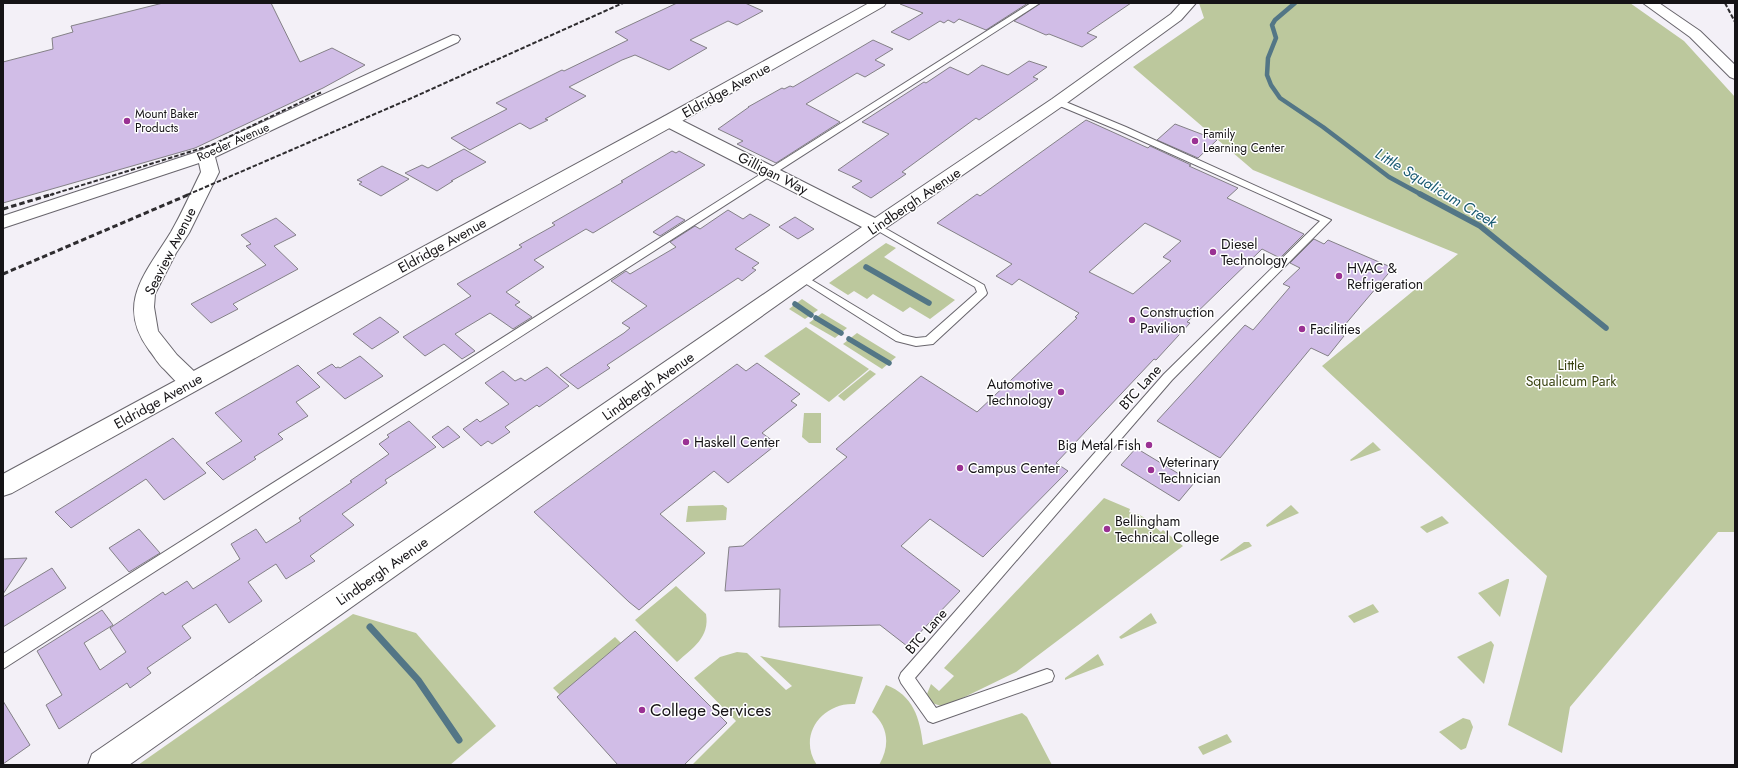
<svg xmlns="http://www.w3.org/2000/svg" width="1738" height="768" font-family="Jost,sans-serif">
	<rect width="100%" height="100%" fill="#f3f0f7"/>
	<!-- green -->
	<g fill="#bcc89d">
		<polygon points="1199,3 1630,3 1684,41 1735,97 1735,532 1718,532 1570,707 1562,753 1508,725 1547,576 1322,366 1458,254 1253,170 1133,67 1204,18"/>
		<polygon points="886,243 896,248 884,257 955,300 930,319 910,307 903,312 873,294 867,299 854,291 848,295 829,283"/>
		<polygon points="802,299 818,310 805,319 789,309"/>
		<polygon points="822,313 847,328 835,338 809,323"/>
		<polygon points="806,327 869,369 829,402 764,356"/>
		<polygon points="857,333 896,357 882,369 843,344"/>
		<polygon points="870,370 876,374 844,401 838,396"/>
		<polygon points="804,413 821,413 821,443 809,443 802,437"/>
		<polygon points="1373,442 1381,450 1351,461 1350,460"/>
		<polygon points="1104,498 1130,509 1129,512 1137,515 1138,514 1155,524 1154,526 1161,532 1163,530 1183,546 1016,672 944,707 932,703 927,694 931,684 939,691 954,676 944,668"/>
		<polygon points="723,505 727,508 726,520 686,522 688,506"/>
		<polygon points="1291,505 1299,513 1267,527 1266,525"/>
		<polygon points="1442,516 1449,523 1427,533 1420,527"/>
		<polygon points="1244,542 1249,542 1252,546 1221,561 1220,560"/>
		<polygon points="1507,579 1509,579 1509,581 1500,617 1478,593"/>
		<path d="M 676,586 L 706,614 C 710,637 693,648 677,662 L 635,620 Z"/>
		<polygon points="1373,604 1379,612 1354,623 1348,616"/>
		<polygon points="1151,613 1157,623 1121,639 1119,637"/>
		<polygon points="353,614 416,633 496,726 450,765 138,765"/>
		<polygon points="615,637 621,643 560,695 553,688"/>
		<polygon points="1491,641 1494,645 1484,684 1457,657"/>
		<path d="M 737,652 L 747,653 L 786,690 L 792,686 L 760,656 L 863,677 L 855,704 C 822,702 797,736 817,765 L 692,765 L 736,721 L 694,678 L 720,657 Z"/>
		<polygon points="1098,654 1104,665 1065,680 1065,678"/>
		<path d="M 886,685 C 913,695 920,718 923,745 L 1022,713 L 1027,717 L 1052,765 L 879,765 C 890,746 889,727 872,712 Z"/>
		<polygon points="1463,718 1470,720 1473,727 1466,748 1461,750 1439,732"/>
		<polygon points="1227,734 1232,742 1203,755 1198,747"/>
	</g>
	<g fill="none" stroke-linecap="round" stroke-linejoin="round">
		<!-- stream-far2 -->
		<polyline stroke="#537686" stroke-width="4.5" points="1295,3 1275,20 1272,25 1276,38 1268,58 1267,75 1271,85 1280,98 1323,127 1389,177 1422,195"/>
		<!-- stream-far1 -->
		<g stroke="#537686" stroke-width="5.5">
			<polyline points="1420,194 1480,226 1606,328"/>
			<polyline points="866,267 929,303"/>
			<polyline points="795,304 811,315"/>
			<polyline points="816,318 841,333"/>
			<polyline points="849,339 889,363"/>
		</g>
		<!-- stream -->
		<polyline stroke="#537686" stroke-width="7" points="370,627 418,680 459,740"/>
	</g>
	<!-- building -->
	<g fill="#d1bde7" stroke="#848187" fill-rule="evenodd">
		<polygon points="163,3 271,3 300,62 332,48 365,65 323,88 195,148 3,203 3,62 53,49 52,38 73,32 71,26"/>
		<polygon points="677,3 745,3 763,11 737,25 728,21 690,40 707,48 669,70 635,55 622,60 569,87 586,96 545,119 548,120 530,129 520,123 470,150 451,138 507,109 496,103 562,70 564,71 628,40 615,32"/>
		<polygon points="900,3 1028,3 986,30 959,19 954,23 948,20 944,23 940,21 909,40 891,32 923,13 900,4"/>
		<polygon points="1041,3 1131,3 1087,33 1097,37 1082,47 1049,34 1046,35 1014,21"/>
		<polygon points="873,40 893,49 875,60 885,65 865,77 857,73 806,104 840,122 776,163 737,144 743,141 718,129 749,107 748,107 782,88 784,89 790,86 793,87"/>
		<polygon points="1029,61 1047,67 1033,77 1038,79 979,120 976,118 902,172 906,174 871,198 852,187 862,181 838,170 889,134 862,122 924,82 926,83 950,67 968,75 982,65 1008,75"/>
		<path d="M 1086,120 L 1148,148 L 1150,146 L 1191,165 L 1189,166 L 1238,188 L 1227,198 L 1304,234 L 1280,258 L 1262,249 L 1187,322 L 1190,323 L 1156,360 L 1154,359 L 1056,463 L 1068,471 L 983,557 L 930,519 L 901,546 L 960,591 L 907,646 L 880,625 L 779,627 L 780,589 L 725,591 L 729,547 L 743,546 L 847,457 L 836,449 L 921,376 L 977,412 L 1077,318 L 1075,317 L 1079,313 L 1019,279 L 1012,285 L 996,276 L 1012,264 L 937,223 L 977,194 L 980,196 ZM 1145,223 L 1181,241 L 1163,257 L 1171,261 L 1133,294 L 1089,272 Z"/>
		<polygon points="1175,124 1217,140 1198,158 1157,140"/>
		<polygon points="464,149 486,162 451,181 453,181 437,191 405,173 422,165 428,168"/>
		<polygon points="672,151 676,153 679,151 705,165 593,233 586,229 534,260 544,267 506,292 520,302 515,305 532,317 513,329 490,313 455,334 475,351 462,359 444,344 425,356 403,337 471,296 457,284 522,247 519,245 555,225 552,223 623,182 621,181"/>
		<polygon points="382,166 409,179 381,196 359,184 362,182 357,180"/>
		<polygon points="728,210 743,219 750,214 770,225 735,249 759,263 752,268 756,270 742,281 738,278 673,321 607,365 610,368 578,389 560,375 624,333 630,328 622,323 647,306 611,281 626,271 630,274 676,247 670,242 695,226 700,229"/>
		<polygon points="677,216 685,220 660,236 653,232"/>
		<polygon points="795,217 814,229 798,239 779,227"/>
		<polygon points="276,218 296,235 274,246 298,269 233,304 238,309 211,323 191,304 266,265 246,246 251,244 241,235"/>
		<polygon points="1314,239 1324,244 1328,240 1393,268 1338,333 1344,336 1328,356 1311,348 1220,458 1157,421 1245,325 1253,330 1290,287 1283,284 1300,268 1290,263"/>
		<polygon points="380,317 399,332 372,349 353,334"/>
		<polygon points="360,356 383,376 345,399 317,373 332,364 336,368 338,367 340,368"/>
		<polygon points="757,363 800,394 791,401 797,405 762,433 777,444 728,483 714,471 660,514 705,553 639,610 629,602 534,512 737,364 746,371"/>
		<polygon points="298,365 320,387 296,402 308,416 278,434 283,439 254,457 256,459 223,480 206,463 242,441 215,413"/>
		<polygon points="547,367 569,386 539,407 537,405 505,427 510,432 492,444 488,441 481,446 463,429 477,419 480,422 509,404 485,383 503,371 515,381 521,378 525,381"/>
		<polygon points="409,421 436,447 385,480 387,483 342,514 354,525 310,556 315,561 286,579 276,564 248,582 262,601 229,623 216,604 182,626 191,638 147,668 151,673 130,688 127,683 59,729 46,705 62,695 37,651 102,610 113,625 84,643 100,670 126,652 110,628 163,592 165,595 187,581 193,589 240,559 231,544 256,529 266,543 301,521 299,518 352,482 350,481 389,454 379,444 389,437 387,435"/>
		<polygon points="448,426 460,437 443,448 432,437"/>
		<polygon points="173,438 206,473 164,500 146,479 71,528 55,512"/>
		<polygon points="1136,448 1194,483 1179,501 1121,465"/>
		<polygon points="139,529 160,553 129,572 109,548"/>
		<polygon points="27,558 3,594 3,559"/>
		<polygon points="52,568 66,588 3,627 3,597"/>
		<polygon points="635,631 727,723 684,765 618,765 557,697"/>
		<polygon points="3,701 30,745 3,764"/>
	</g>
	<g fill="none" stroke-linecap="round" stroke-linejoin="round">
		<defs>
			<g id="service">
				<polygon points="1031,3 1040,3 3,669 3,654"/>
				<polygon points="1055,100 1061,100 1126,127 1331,220 1172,380 915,678 936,708 1047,669 1052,671 1054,676 1052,681 933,723 928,721 901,683 899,678 901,673 1164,374 1320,221 1120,131 1055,104"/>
				<polygon points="876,223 984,285 987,293 986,295 933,344 916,346 896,341 797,278 802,275 805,276 903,335 916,338 926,337 977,292 975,287 873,228 871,226"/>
			</g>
			<g id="minor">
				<polygon points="1181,3 1196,3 1181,20 1064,105 883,230 129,765 88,765 92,754 862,227 663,125 661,121 663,117 669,116 675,117 875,218 1052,99 1171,14"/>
				<path d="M 453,35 L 458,36 L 460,39 L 458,42 L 215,157 L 219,172 L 189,233 L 176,253 L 155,294 L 154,307 L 158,331 L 177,355 L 199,376 L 202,382 L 199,388 C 183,393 175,380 164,369 C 158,364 154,356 149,350 C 115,303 146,273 171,232 C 182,213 191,192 201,172 L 199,163 L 3,228 L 3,216 L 200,151 Z"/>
			</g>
			<polygon id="tertiary" points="1643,3 1659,3 1700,31 1735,65 1735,79 1730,77 1690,37"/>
			<polygon id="secondary" points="869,3 886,3 884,6 675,125 12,493 3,496 3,474 663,117"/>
		</defs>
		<!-- service casing -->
		<use href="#service" stroke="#68656c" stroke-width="2"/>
		<!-- minor casing -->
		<use href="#minor" stroke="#68656c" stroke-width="2"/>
		<!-- tertiary casing -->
		<use href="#tertiary" stroke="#68656c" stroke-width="2"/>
		<!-- secondary casing -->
		<use href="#secondary" stroke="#68656c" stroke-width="2"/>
		<!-- service -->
		<use href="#service" fill="#fff" fill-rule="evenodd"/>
		<!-- minor -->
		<use href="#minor" fill="#fff" fill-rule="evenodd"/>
		<!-- tertiary -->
		<use href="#tertiary" fill="#fff" fill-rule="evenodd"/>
		<!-- secondary -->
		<use href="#secondary" fill="#fff" fill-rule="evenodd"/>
		<!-- rail-far1 -->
		<g stroke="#2e2c2f" stroke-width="2" stroke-dasharray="4.5 2" stroke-linecap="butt">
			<polyline points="1725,3 1735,22"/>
			<polyline points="50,195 212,145 322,92"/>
			<polyline points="187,195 405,101 623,3"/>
		</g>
		<!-- rail -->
		<g stroke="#2e2c2f" stroke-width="3" stroke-dasharray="5.5 3" stroke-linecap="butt">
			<polyline points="3,209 53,194"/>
			<polyline points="3,274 190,194"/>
		</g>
	</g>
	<!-- markers -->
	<g fill="#9a3193" stroke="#fff" stroke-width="1.5">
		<circle cx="127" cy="121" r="4"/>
		<circle cx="1195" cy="141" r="4"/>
		<circle cx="1213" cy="252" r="4"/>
		<circle cx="1339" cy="276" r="4"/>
		<circle cx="1132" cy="320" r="4"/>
		<circle cx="1302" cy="329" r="4"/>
		<circle cx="1061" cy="392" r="4"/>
		<circle cx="686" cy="442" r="4"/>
		<circle cx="1149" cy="445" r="4"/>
		<circle cx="960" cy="468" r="4"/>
		<circle cx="1151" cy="470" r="4"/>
		<circle cx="1107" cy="529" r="4"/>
		<circle cx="642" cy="710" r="4"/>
	</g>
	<g text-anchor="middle" stroke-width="3" stroke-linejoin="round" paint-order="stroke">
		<!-- far-poi labels -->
		<g font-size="12" fill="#151316" stroke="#fff" text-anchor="start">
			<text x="135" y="118">Mount Baker<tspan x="135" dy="14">Products</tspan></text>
			<text x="1203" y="138">Family<tspan x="1203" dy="14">Learning Center</tspan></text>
		</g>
		<!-- far-street labels -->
		<g font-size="12" fill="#151316" stroke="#fff">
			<text transform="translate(233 142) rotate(-24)" y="4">Roeder Avenue</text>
		</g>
		<!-- street labels -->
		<g font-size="14" fill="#151316" stroke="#fff">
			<text transform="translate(726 90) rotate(-29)" y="5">Eldridge Avenue</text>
			<text transform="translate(773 173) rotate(27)" y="5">Gilligan Way</text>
			<text transform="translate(914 201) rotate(-34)" y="5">Lindbergh Avenue</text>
			<text transform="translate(442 245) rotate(-29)" y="5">Eldridge Avenue</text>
			<text transform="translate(170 251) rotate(-63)" y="5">Seaview Avenue</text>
			<text transform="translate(648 386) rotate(-35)" y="5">Lindbergh Avenue</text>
			<text transform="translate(1140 387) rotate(-48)" y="5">BTC Lane</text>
			<text transform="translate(158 401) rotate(-29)" y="5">Eldridge Avenue</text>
			<text transform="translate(382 571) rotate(-35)" y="5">Lindbergh Avenue</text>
			<text transform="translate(926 631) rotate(-49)" y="5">BTC Lane</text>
		</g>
		<!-- poi labels -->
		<g font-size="14" fill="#151316" stroke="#fff" text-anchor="start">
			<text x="1221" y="249">Diesel<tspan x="1221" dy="16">Technology</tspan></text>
			<text x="1347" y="273">HVAC &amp;<tspan x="1347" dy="16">Refrigeration</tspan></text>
			<text x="1140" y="317">Construction<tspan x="1140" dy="16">Pavilion</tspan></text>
			<text x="1310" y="334">Facilities</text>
			<text x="1053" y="389" text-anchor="end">Automotive<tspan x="1053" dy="16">Technology</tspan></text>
			<text x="694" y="447">Haskell Center</text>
			<text x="1141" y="450" text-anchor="end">Big Metal Fish</text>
			<text x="1159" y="467">Veterinary<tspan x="1159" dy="16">Technician</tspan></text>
			<text x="968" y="473">Campus Center</text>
			<text x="1115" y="526">Bellingham<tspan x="1115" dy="16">Technical College</tspan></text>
		</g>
		<!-- park labels -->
		<g font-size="14" fill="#394311" stroke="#fff">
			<text x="1571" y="370">Little<tspan x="1571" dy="16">Squalicum Park</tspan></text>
		</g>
		<!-- water labels -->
		<g font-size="15" font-style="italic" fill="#195a71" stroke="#fff">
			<text transform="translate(1436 188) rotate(31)" y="5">Little Squalicum Creek</text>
		</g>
		<!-- near-poi labels -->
		<g font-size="17" fill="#151316" stroke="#fff" text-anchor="start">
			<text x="650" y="716">College Services</text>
		</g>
	</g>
	<!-- border -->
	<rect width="1738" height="768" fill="none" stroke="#151316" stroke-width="8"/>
</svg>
